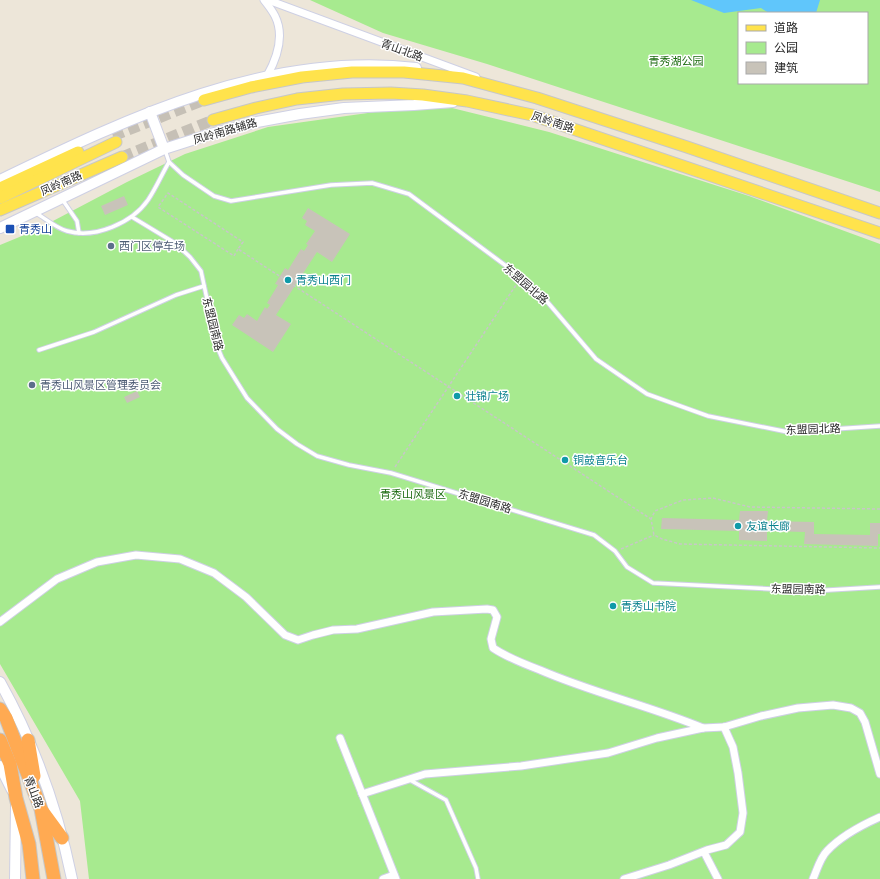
<svg xmlns="http://www.w3.org/2000/svg" width="880" height="879" font-family="Cabin,'Noto Sans SC',sans-serif">
	<rect width="100%" height="100%" fill="#ede6d9"/>
	<!-- green -->
	<g fill="#a7ea8f" fill-rule="evenodd">
		<path d="M 310,0 L 880,0 L 880,192 L 487,64 L 383,33 ZM 739,13 L 867,13 L 867,83 L 739,83 Z"/>
		<polygon points="452,108 549,132 749,196 880,244 880,879 89,879 80,801 0,664 0,245 34,231 127,182 185,154 268,127 382,111"/>
	</g>
	<!-- water -->
	<polygon fill="#60c6fb" points="691,0 820,0 816,13 769,13 761,8 724,13"/>
	<!-- building -->
	<g fill="#c8c3b9">
		<polygon points="124,196 128,205 105,215 101,206"/>
		<polygon points="308,208 350,234 332,262 317,252 276,315 291,324 273,352 232,325 239,315 244,318 247,314 257,321 265,307 267,309 270,305 267,303 278,285 275,284 285,268 288,270 301,249 304,251 308,245 306,244 315,231 305,225 307,221 302,218"/>
		<polygon points="137,391 140,397 127,403 124,397"/>
		<polygon points="740,511 768,511 767,521 814,522 814,534 870,535 870,523 880,523 880,534 878,534 878,546 804,544 805,532 767,531 767,541 739,540 739,531 661,529 662,518 739,520"/>
	</g>
	<g fill="none" stroke-linecap="round" stroke-linejoin="round">
		<!-- primary-tunnel -->
		<g stroke="#c6c0b6" stroke-width="11" stroke-dasharray="11 5.5" stroke-linecap="butt">
			<polyline points="113,136 204,100"/>
			<polyline points="122,157 213,120"/>
		</g>
		<defs>
			<g id="lane">
				<polyline points="169,162 183,175 214,196 231,201 331,185 372,183 409,194 521,277 544,298 596,359 647,394 708,416 788,432 880,426"/>
				<polyline points="62,199 77,221 79,233"/>
				<path d="M 36,213 C 46,219 56,228 67,231 C 95,239 132,223 148,200 C 156,188 162,174 169,162 L 165,150"/>
				<polyline points="132,217 175,243 190,257 201,271 217,346 222,358 247,398 277,429 297,444 317,456 349,465 391,473 594,535 615,551 627,567 653,583 812,591 880,587"/>
				<polyline points="39,350 94,332 176,295 204,286"/>
				<polyline points="410,780 446,800 476,868 478,879"/>
			</g>
			<g id="street">
				<path d="M 264,0 C 268,5 272,10 275,16 C 285,36 277,58 267,76"/>
				<polyline points="268,0 476,77"/>
				<path d="M 0,622 L 57,579 L 97,562 L 136,555 L 180,559 L 214,573 L 246,597 L 285,635 L 298,640 L 313,635 L 333,630 L 357,629 L 433,612 L 487,609 L 493,610 L 497,617 L 491,639 L 493,648 C 508,658 524,664 540,670 C 593,693 650,706 703,728"/>
				<polyline points="340,738 396,879"/>
				<polyline points="362,794 425,774 521,766 608,753 657,738 703,728 724,727 761,716 798,708 833,705 851,708 860,713 865,722 880,774"/>
				<polyline points="704,852 718,879"/>
				<polyline points="383,879 394,875"/>
				<polyline points="624,879 669,865 707,850 726,845 740,832 743,813 738,773 733,747 724,727"/>
				<path d="M 813,879 C 817,870 820,858 827,851 C 841,836 862,825 880,817"/>
			</g>
			<g id="secondary">
				<polyline points="150,112 164,149"/>
				<path d="M 0,180 C 130,117 268,51 416,68"/>
				<polyline points="0,228 164,149 214,133 257,122 300,114 344,108 414,105 453,102"/>
				<path d="M 0,682 C 34,743 58,811 72,879"/>
				<polyline points="0,766 12,790"/>
				<polyline points="15,879 16,807"/>
			</g>
			<g id="primary">
				<polyline points="204,100 251,87 302,77 352,72 404,72 463,78 537,98 687,147 880,213"/>
				<polyline points="213,120 256,108 297,99 343,94 391,93 423,95 467,101 532,115 880,233"/>
				<polyline points="0,188 78,152"/>
				<polyline points="0,198 116,142"/>
				<polyline points="0,210 122,157"/>
			</g>
			<g id="highway">
				<polyline points="0,709 6,718 41,809 54,879"/>
				<polyline points="0,740 10,764 16,798 29,844 33,879"/>
				<polyline points="28,740 34,776"/>
				<polyline points="43,812 62,838"/>
			</g>
		</defs>
		<!-- lane casing -->
		<use href="#lane" stroke="#ced0e4" stroke-width="5.5"/>
		<!-- street casing -->
		<use href="#street" stroke="#ced0e4" stroke-width="9"/>
		<!-- secondary casing -->
		<use href="#secondary" stroke="#ced0e4" stroke-width="12"/>
		<!-- primary casing -->
		<use href="#primary" stroke="#c7c7c7" stroke-width="13"/>
		<!-- highway casing -->
		<use href="#highway" stroke="#c7c7c7" stroke-width="15"/>
		<!-- path -->
		<g stroke="#c7c7c7" stroke-width="1.5" stroke-dasharray="3 2" stroke-linecap="butt">
			<polyline points="238,249 234,256 158,207 168,193 243,242 238,249 651,519"/>
			<polyline points="395,467 518,282"/>
			<polyline points="880,509 750,507 713,498 683,500 655,511 651,519 654,535 662,539 680,544 880,548"/>
			<polyline points="621,549 654,535"/>
		</g>
		<!-- lane -->
		<use href="#lane" stroke="#fff" stroke-width="3.5"/>
		<!-- street -->
		<use href="#street" stroke="#fff" stroke-width="7"/>
		<!-- secondary -->
		<use href="#secondary" stroke="#fff" stroke-width="10"/>
		<!-- primary -->
		<use href="#primary" stroke="#ffe34c" stroke-width="11"/>
		<!-- highway -->
		<use href="#highway" stroke="#ffaa52" stroke-width="13"/>
	</g>
	<!-- markers -->
	<rect fill="#1a4fb4" stroke="#fff" stroke-width="1.5" x="5" y="224" width="10" height="10" rx="2"/>
	<g fill="#5c6f8a" stroke="#fff" stroke-width="1.5">
		<circle cx="111" cy="246" r="4"/>
		<circle cx="32" cy="385" r="4"/>
	</g>
	<g fill="#0f9aa8" stroke="#fff" stroke-width="1.5">
		<circle cx="288" cy="280" r="4"/>
		<circle cx="457" cy="396" r="4"/>
		<circle cx="565" cy="460" r="4"/>
		<circle cx="738" cy="526" r="4"/>
		<circle cx="613" cy="606" r="4"/>
	</g>
	<g text-anchor="middle" stroke-width="3" stroke-linejoin="round" paint-order="stroke">
		<!-- street labels -->
		<g font-size="11" fill="#292929" stroke="#fff">
			<text transform="translate(402 50) rotate(20)" y="4">青山北路</text>
			<text transform="translate(553 122) rotate(18)" y="4">凤岭南路</text>
			<text transform="translate(225 131) rotate(-16)" y="4">凤岭南路辅路</text>
			<text transform="translate(61 183) rotate(-24)" y="4">凤岭南路</text>
			<text transform="translate(526 284) rotate(41)" y="4">东盟园北路</text>
			<text transform="translate(213 324) rotate(76)" y="4">东盟园南路</text>
			<text transform="translate(813 429) rotate(-2)" y="4">东盟园北路</text>
			<text transform="translate(485 501) rotate(17)" y="4">东盟园南路</text>
			<text transform="translate(798 589) rotate(1)" y="4">东盟园南路</text>
			<text transform="translate(34 792) rotate(69)" y="4">青山路</text>
		</g>
		<!-- park labels -->
		<g font-size="11" fill="#1e6d12" stroke="#fff">
			<text x="676" y="65">青秀湖公园</text>
			<text x="413" y="498">青秀山风景区</text>
		</g>
		<!-- transit labels -->
		<g font-size="11" fill="#164399" stroke="#fff" text-anchor="start">
			<text x="19" y="233">青秀山</text>
		</g>
		<!-- service labels -->
		<g font-size="11" fill="#4e5e75" stroke="#fff" text-anchor="start">
			<text x="119" y="250">西门区停车场</text>
			<text x="40" y="389">青秀山风景区管理委员会</text>
		</g>
		<!-- culture labels -->
		<g font-size="11" fill="#0d838f" stroke="#fff" text-anchor="start">
			<text x="296" y="284">青秀山西门</text>
			<text x="465" y="400">壮锦广场</text>
			<text x="573" y="464">铜鼓音乐台</text>
			<text x="746" y="530">友谊长廊</text>
			<text x="621" y="610">青秀山书院</text>
		</g>
	</g>
	<!-- legend -->
	<rect x="738" y="12" width="130" height="72" fill="#ffffff" stroke="#a9a9a9"/>
	<rect x="746" y="25" width="20" height="6" fill="#ffe34c" stroke="#a9a9a9"/>
	<text x="774" y="32" font-size="12" fill="#292929">道路</text>
	<rect x="746" y="42" width="20" height="12" fill="#a7ea8f" stroke="#a9a9a9"/>
	<text x="774" y="52" font-size="12" fill="#292929">公园</text>
	<rect x="746" y="62" width="20" height="12" fill="#c8c3b9" stroke="#a9a9a9"/>
	<text x="774" y="72" font-size="12" fill="#292929">建筑</text>
</svg>
